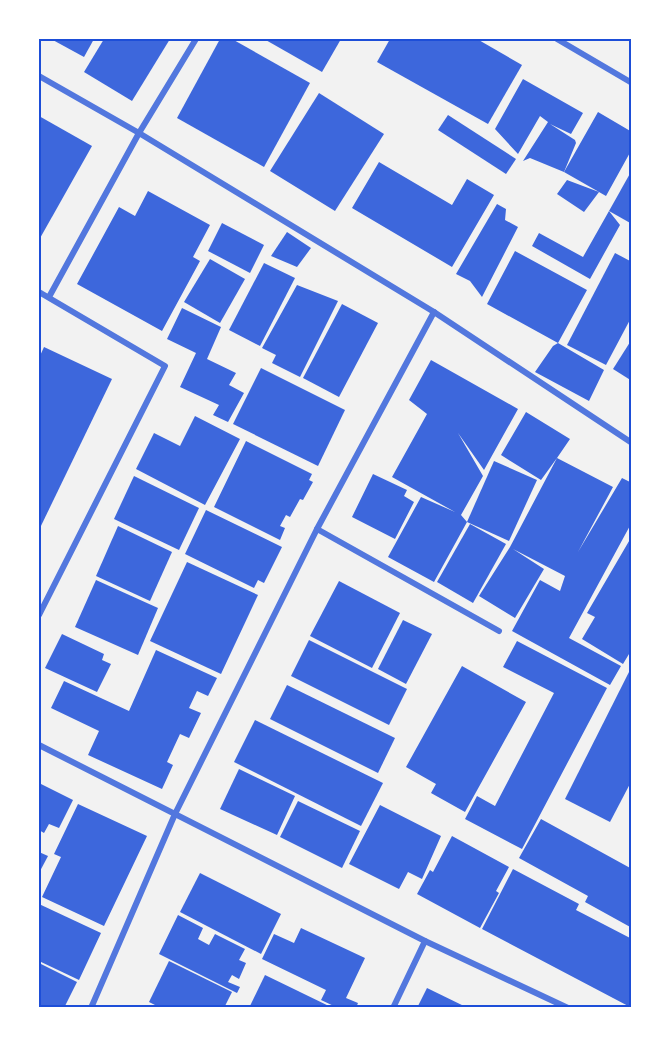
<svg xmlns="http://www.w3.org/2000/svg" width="671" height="1047" font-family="'Sofia Sans Condensed',sans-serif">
	<rect width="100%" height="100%" fill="#f2f2f2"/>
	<!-- building -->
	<g fill="#3d67dc">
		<polygon points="51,39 94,39 84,57"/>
		<polygon points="104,39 170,39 132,101 84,72"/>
		<polygon points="220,39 232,39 310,83 264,167 177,118"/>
		<polygon points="264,39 341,39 322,72"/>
		<polygon points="390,39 477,39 522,65 488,124 377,62"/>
		<polygon points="523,79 583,113 571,134 550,124 575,140 576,143 564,172 530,158 523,161 548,122 540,116 518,154 495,129"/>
		<polygon points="319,93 384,134 335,211 270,171"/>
		<polygon points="598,112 632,132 632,149 606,196 599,192 584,212 557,194 567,180 599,192 564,172"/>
		<polygon points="448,115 516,159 506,174 438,130"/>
		<polygon points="39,116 92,146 39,240"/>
		<polygon points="379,162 452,205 467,179 494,195 452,267 352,208"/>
		<polygon points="632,170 632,224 609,211"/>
		<polygon points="148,191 210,225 193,257 200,261 162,331 77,284 119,207 135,216"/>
		<polygon points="497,204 506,209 505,220 518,227 482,297 470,281 456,274"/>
		<polygon points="609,211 620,225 590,279 532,246 539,233 583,257"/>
		<polygon points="222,223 264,245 250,273 208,251"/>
		<polygon points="287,232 311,248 297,267 271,256"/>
		<polygon points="515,251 587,290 558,343 604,370 589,401 535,372 553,346 558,343 487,304"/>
		<polygon points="615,253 632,262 632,316 606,365 567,345"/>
		<polygon points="210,259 245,279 220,323 184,302"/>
		<polygon points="264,263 295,278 260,346 229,330"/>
		<polygon points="297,285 338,301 300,377 272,363 276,355 262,348"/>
		<polygon points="342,304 378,323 339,397 303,378"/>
		<polygon points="182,308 221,327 207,359 236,373 229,385 244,393 228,422 213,415 219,405 180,387 196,353 167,339"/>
		<polygon points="632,339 632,381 613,369"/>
		<polygon points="44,347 112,379 39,530 39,358"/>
		<polygon points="431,360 518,409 484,470 458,433 483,476 461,515 467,522 434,582 388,557 421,497 455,512 392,477 427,414 409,400"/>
		<polygon points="261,368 345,410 318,466 233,424"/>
		<polygon points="526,412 570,439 557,458 613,487 578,552 622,478 632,483 632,522 569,638 621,666 610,685 512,631 540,580 560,591 565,576 513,549 544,569 515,618 479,596 510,547 557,458 541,480 501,455"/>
		<polygon points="195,416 240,439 205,505 136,469 154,433 180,446"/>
		<polygon points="246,441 312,474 309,480 313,482 303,500 300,499 290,517 286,515 280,526 285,528 280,540 214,507"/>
		<polygon points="494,461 537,480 509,541 467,522"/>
		<polygon points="373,474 407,490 404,496 414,502 395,539 352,517"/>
		<polygon points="134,476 199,508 179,550 114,519"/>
		<polygon points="206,510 282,547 264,583 258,580 254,588 185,554"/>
		<polygon points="470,524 506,544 473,603 437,582"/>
		<polygon points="118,526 172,552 150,601 96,576"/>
		<polygon points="632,536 632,649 623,664 582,639 595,617 587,613"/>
		<polygon points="187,562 258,595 221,674 150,641"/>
		<polygon points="96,580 158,608 138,655 75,627"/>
		<polygon points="339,581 400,613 372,668 310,636"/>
		<polygon points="403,620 432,634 406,684 378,669"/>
		<polygon points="62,634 104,654 102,660 111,664 97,692 45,668"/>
		<polygon points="309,640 407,689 389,725 291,676"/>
		<polygon points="517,641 607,688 522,849 465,819 477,796 495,806 554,693 503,667"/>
		<polygon points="156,650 217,678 208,696 197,691 189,708 201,713 189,738 180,734 167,762 173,765 162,789 88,755 99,731 51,708 64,681 129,711"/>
		<polygon points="462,666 526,702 465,812 431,793 436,784 406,767"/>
		<polygon points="632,666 632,780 610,822 565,799"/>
		<polygon points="287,685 395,738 378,773 270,719"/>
		<polygon points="255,720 383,783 361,826 234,762"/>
		<polygon points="239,769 295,796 277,835 220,809"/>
		<polygon points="39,783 73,800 59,828 49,824 44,833 39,830"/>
		<polygon points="298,801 360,831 342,868 280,837"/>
		<polygon points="78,804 147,836 104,926 42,897 61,857 54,854"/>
		<polygon points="380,805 441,836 422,879 408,872 399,889 349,864"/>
		<polygon points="541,819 632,869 632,928 585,902 588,896 519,858"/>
		<polygon points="452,836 509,867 496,891 499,893 480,928 417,894 430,870 433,872"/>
		<polygon points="39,852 48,856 39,873"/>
		<polygon points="513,869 579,904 576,910 632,939 632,1008 482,929"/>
		<polygon points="200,873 281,914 261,954 180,912"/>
		<polygon points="39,904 101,933 79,980 39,961"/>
		<polygon points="178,915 203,928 198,939 209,945 215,934 245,949 239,960 246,963 239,979 232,975 228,982 240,987 237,993 159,954"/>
		<polygon points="301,928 365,958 346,998 358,1003 356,1008 338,1008 321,1000 326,990 262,959 274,934 294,943"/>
		<polygon points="169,961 232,992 224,1008 161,1008 149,1002"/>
		<polygon points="39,963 77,982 64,1008 39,1008"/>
		<polygon points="265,975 333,1008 249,1008"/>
		<polygon points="427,988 468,1008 417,1008"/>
	</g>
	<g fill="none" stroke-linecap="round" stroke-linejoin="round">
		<!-- minor -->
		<g stroke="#5277de" stroke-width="6">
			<polyline points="557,39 632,83"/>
			<polyline points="39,76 139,133 434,312 632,443"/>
			<polyline points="39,292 165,366 39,615"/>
			<polyline points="49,297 139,133 196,39"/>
			<polyline points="317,529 499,631"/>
			<polyline points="39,745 425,941 568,1008"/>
			<polyline points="91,1008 175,814 317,529 434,312"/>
			<polyline points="393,1008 425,941"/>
		</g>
	</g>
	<!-- border -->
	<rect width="671" height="1047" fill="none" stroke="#ffffff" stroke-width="81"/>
	<rect x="40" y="40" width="590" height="966" fill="none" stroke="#1d4ed8" stroke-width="2"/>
</svg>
